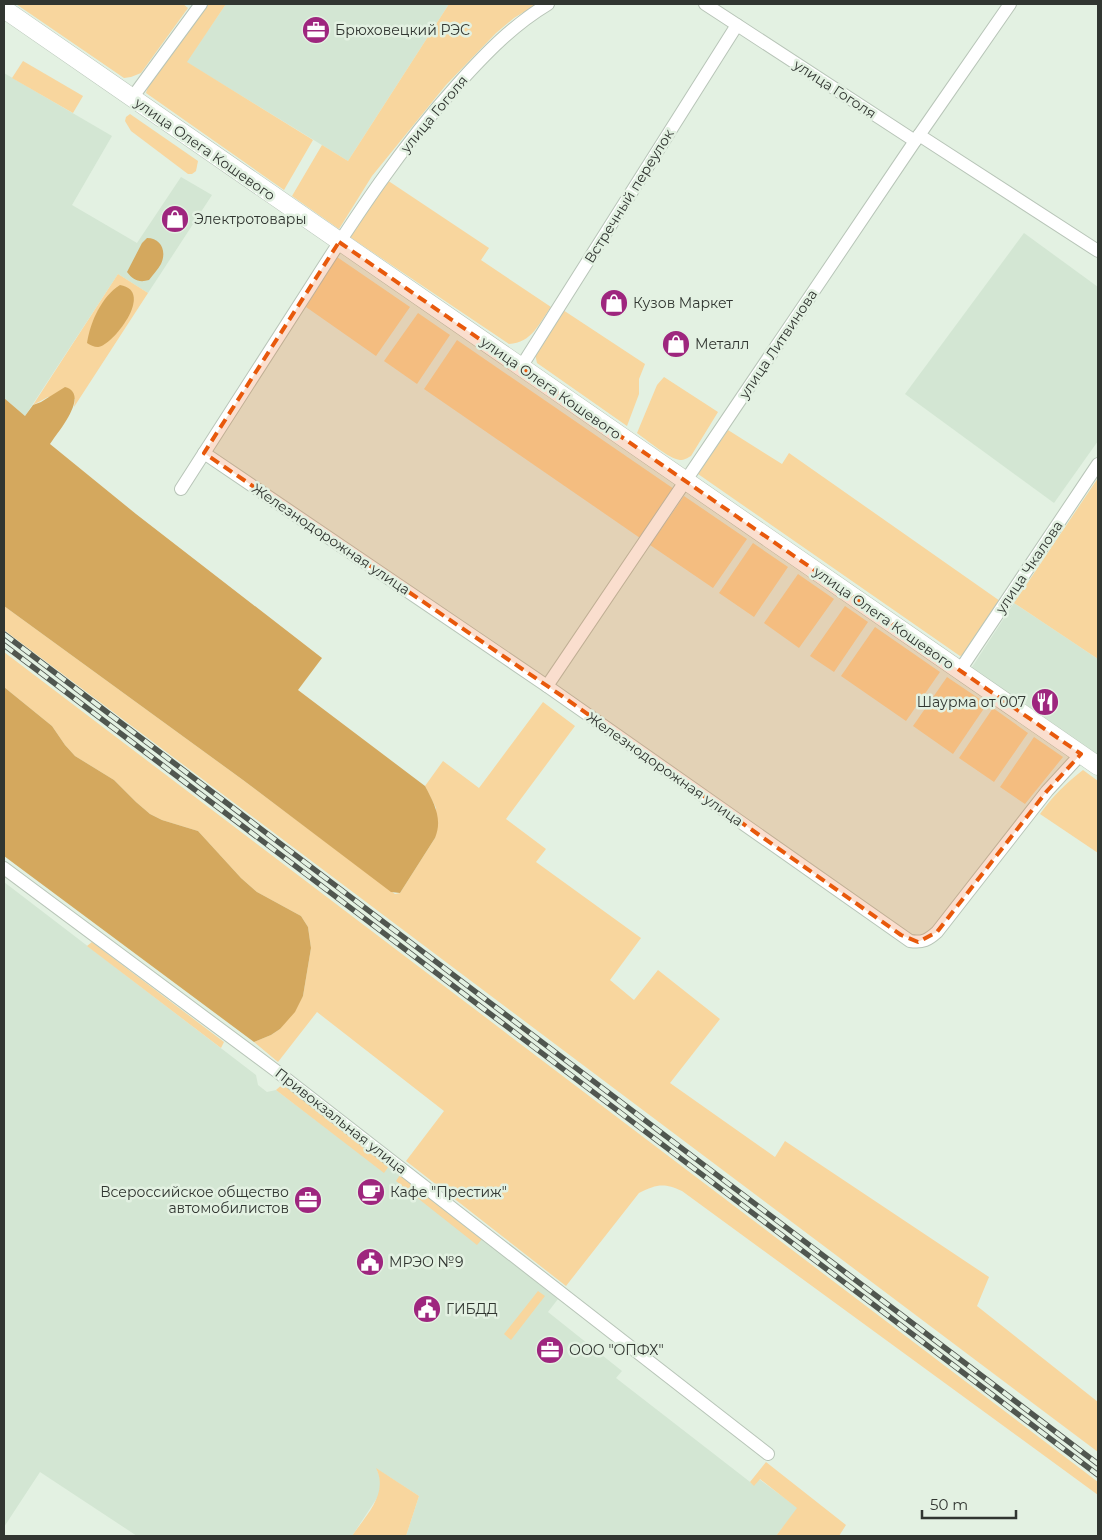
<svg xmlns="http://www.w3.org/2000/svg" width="1102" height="1540" font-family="Montserrat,sans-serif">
	<rect width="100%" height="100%" fill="#e3f1e2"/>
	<!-- built -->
	<g fill="#d3e6d3">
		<polygon points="226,4 449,4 348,161 186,62"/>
		<polygon points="4,73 112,136 72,205 137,243 181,177 212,195 148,293 118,274 25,416 4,398"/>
		<polygon points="1024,233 1098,287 1098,441 1054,503 905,394"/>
		<polygon points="1014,603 1098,659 1098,758 970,670"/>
		<polygon points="4,882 256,1075 258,1085 267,1092 276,1090 384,1172 389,1166 558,1299 548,1312 622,1371 616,1378 754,1485 759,1479 798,1508 776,1536 406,1536 419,1496 377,1469 381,1482 379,1495 352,1536 137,1536 40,1472 4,1527"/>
	</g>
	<!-- green -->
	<g fill="#f8d69e">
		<polygon points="16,4 183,4 188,8 141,73 131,77 124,78"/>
		<polygon points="207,4 226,4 187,62 313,140 284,190 146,93 148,86"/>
		<polygon points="449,4 537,4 514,18 496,33 446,85 372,176 339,229 292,196 322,145 348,161"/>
		<polygon points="23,61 83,96 73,113 12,78"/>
		<polygon points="130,114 198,161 196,171 192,174 188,174 131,131 125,121 126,117"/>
		<path d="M 387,180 L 489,248 L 481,260 L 551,307 C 539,323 532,343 509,344 L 350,237 Z"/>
		<polygon points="337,257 410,307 376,356 306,307"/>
		<polygon points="118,274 148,293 74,407 75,399 48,397 33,405"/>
		<polygon points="563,310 645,364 639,379 639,394 627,426 537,363 535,354"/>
		<polygon points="418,313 450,335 417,384 384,361"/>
		<polygon points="457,340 674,489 640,538 424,389"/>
		<path d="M 664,377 L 718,412 L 691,456 C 687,458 685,460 680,460 C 669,459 647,440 637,433 L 657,385 Z"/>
		<polygon points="728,430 782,464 789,453 1000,601 964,655 960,656 698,474"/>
		<polygon points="1098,478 1098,659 1014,603"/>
		<polygon points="684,496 747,539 713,588 650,545"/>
		<polygon points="753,543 788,567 754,617 719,593"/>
		<polygon points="798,574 834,599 799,648 764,623"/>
		<polygon points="4,606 243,780 395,894 400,893 435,838 436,808 425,786 443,761 479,788 543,702 575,726 506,819 546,849 536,862 641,938 610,980 634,1000 658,970 720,1019 670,1083 775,1157 785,1141 989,1277 977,1306 1098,1402 1098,1452 4,630"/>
		<polygon points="845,606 868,622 834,672 810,656"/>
		<polygon points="875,627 940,672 906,721 841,676"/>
		<path d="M 4,652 L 1098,1482 L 1098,1495 L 682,1191 C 664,1183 657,1184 639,1193 L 566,1286 L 406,1161 L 444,1111 L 317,1012 L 278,1062 L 254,1042 L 271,1035 L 280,1029 L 303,996 L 311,948 L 308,927 L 301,916 L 257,892 L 241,878 L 198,831 L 162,820 L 150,814 L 136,802 L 114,780 L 75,756 L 65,745 L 52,726 L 4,687 Z"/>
		<polygon points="947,677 987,704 953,754 913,726"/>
		<polygon points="993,708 1028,733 994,782 959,758"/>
		<polygon points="1034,737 1063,757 1025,804 1000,787"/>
		<path d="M 1083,770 L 1098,781 L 1098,853 L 1040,814 C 1052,797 1066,783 1083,770 Z"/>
		<polygon points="92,942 224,1042 221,1048 87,946"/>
		<polygon points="284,1083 389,1166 384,1173 276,1090"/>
		<polygon points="400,1175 482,1239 477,1245 396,1181"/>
		<polygon points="538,1291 545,1296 511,1340 504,1334"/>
		<polygon points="766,1462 846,1525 839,1536 776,1536 797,1508 760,1479 754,1486 750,1482"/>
		<path d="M 376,1468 L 419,1496 L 406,1536 L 352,1536 C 366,1515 389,1494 376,1468 Z"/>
	</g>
	<!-- forest -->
	<g fill="#d4a85e">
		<path d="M 147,238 C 161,238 167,251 161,264 C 158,269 153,275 149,280 C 139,283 133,280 127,272 L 142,243 Z"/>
		<path d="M 120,285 C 156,291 112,346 98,347 C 94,347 90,345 87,343 C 90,322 102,296 120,285 Z"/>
		<path d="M 65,387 C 91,394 57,433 50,444 L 136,514 L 322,658 L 298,690 L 425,786 C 434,803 443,819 435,838 L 400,893 L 391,892 L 243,780 L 4,606 L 4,398 L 25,416 L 33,405 L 41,402 Z"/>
		<polygon points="4,687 52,726 65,745 75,756 114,780 136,802 150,814 162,820 198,831 241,878 257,892 301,916 308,927 311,948 303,996 295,1012 280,1029 271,1035 254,1042 4,856"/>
	</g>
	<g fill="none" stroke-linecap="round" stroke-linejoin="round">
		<defs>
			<g id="street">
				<polyline points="705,4 915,141"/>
				<polyline points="132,98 201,4"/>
				<polyline points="919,135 1098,251"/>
				<polyline points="521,367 737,25"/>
				<path d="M 204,453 L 547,686 L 910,941 C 923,943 928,940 937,932 L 1047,791 L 1081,754"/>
				<path d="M 181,489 C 224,422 267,355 310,288 C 355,217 401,147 458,84 C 486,53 513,25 548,4"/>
				<polyline points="960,670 1098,464"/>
				<polyline points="547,686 915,141 1010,4"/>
				<polyline points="4,868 275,1070 768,1454"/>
			</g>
			<polyline id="secondary" points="4,9 1098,766"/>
		</defs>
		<!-- street casing -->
		<use href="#street" stroke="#b8c5b8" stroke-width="14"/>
		<!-- secondary casing -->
		<use href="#secondary" stroke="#b8c5b8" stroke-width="19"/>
		<!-- street -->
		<use href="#street" stroke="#fff" stroke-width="12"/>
		<!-- secondary -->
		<use href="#secondary" stroke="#fff" stroke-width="18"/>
		<defs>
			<g id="rail">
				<polyline points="4,634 1098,1464"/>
				<polyline points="4,645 1098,1475"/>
			</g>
		</defs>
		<!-- rail casing -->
		<use href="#rail" stroke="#50564f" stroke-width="5.5"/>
		<!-- rail -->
		<use href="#rail" stroke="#e3f1e2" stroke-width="4" stroke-dasharray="11" stroke-linecap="butt"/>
	</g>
	<!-- marked area -->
	<path fill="#e8590c" fill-opacity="0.2" stroke="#e8590c" stroke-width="4" stroke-dasharray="10 6" stroke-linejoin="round" d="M 339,242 L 1081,754 L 1047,791 L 937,932 L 918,942 L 901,935 L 562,696 L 204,453 Z"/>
	<!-- icons -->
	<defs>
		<symbol id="office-disc" viewBox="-11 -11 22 22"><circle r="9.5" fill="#9e267e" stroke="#e3f1e2"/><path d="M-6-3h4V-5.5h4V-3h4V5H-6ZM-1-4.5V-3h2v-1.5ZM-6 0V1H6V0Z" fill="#fff"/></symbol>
		<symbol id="shop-disc" viewBox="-11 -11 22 22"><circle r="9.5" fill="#9e267e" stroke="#e3f1e2"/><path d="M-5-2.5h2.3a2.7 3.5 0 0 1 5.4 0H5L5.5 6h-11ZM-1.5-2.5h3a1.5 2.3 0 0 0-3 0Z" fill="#fff"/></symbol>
		<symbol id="restaurant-disc" viewBox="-11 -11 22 22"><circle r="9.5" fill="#9e267e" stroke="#e3f1e2"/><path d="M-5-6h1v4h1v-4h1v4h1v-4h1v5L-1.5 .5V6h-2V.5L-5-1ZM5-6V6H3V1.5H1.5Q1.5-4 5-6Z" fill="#fff"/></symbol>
		<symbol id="cafe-disc" viewBox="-11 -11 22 22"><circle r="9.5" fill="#9e267e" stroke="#e3f1e2"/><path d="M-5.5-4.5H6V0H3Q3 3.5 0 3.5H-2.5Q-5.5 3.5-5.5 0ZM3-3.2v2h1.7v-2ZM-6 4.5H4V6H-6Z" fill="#fff"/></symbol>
		<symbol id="civic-disc" viewBox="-11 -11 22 22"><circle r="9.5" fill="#9e267e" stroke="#e3f1e2"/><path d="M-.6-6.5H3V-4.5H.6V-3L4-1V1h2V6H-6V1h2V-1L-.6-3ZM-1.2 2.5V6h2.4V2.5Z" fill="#fff"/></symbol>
	</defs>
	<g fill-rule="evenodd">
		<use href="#office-disc" x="300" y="14" width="32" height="32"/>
		<use href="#shop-disc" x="159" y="203" width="32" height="32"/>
		<use href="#shop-disc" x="598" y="287" width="32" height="32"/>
		<use href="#shop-disc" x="660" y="328" width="32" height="32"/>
		<use href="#restaurant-disc" x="1029" y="686" width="32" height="32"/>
		<use href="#cafe-disc" x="355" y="1176" width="32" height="32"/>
		<use href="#office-disc" x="292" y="1184" width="32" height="32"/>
		<use href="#civic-disc" x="354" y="1246" width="32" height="32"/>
		<use href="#civic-disc" x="411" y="1293" width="32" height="32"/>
		<use href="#office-disc" x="534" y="1334" width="32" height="32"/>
	</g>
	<g text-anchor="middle" stroke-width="5" stroke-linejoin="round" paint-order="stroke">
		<!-- poi labels -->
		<g font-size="14" fill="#313631" stroke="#e3f1e2" text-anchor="start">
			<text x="335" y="35">Брюховецкий РЭС</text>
			<text x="194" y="224">Электротовары</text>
			<text x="633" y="308">Кузов Маркет</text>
			<text x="695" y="349">Металл</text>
			<text x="1026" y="707" text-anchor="end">Шаурма от 007</text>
			<text x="289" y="1197" text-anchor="end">Всероссийское общество<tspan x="289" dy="16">автомобилистов</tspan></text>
			<text x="390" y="1197">Кафе "Престиж"</text>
			<text x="389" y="1267">МРЭО №9</text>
			<text x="446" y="1314">ГИБДД</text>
			<text x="569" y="1355">ООО "ОПФХ"</text>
		</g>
		<!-- street labels -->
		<g font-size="14" fill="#313631" stroke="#e3f1e2">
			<text transform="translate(835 89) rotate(33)" y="5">улица Гоголя</text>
			<text transform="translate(434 114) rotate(-50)" y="5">улица Гоголя</text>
			<text transform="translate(205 149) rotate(35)" y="5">улица Олега Кошевого</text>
			<text transform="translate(629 196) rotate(-58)" y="5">Встречный переулок</text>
			<text transform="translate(778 344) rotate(-56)" y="5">улица Литвинова</text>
			<text transform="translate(551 388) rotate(35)" y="5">улица Олега Кошевого</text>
			<text transform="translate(331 539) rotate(34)" y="5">Железнодорожная улица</text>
			<text transform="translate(1029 567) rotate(-56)" y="5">улица Чкалова</text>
			<text transform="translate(884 618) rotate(35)" y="5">улица Олега Кошевого</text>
			<text transform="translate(665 769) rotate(35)" y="5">Железнодорожная улица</text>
			<text transform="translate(341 1121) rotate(38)" y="5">Привокзальная улица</text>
		</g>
	</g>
	<!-- border -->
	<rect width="1102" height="1540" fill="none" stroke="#313631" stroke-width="10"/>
	<!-- scale -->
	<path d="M922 1510v8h94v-8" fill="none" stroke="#313631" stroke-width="2.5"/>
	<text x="930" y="1510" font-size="15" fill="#313631" stroke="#e3f1e2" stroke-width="4" paint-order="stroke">50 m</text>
</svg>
